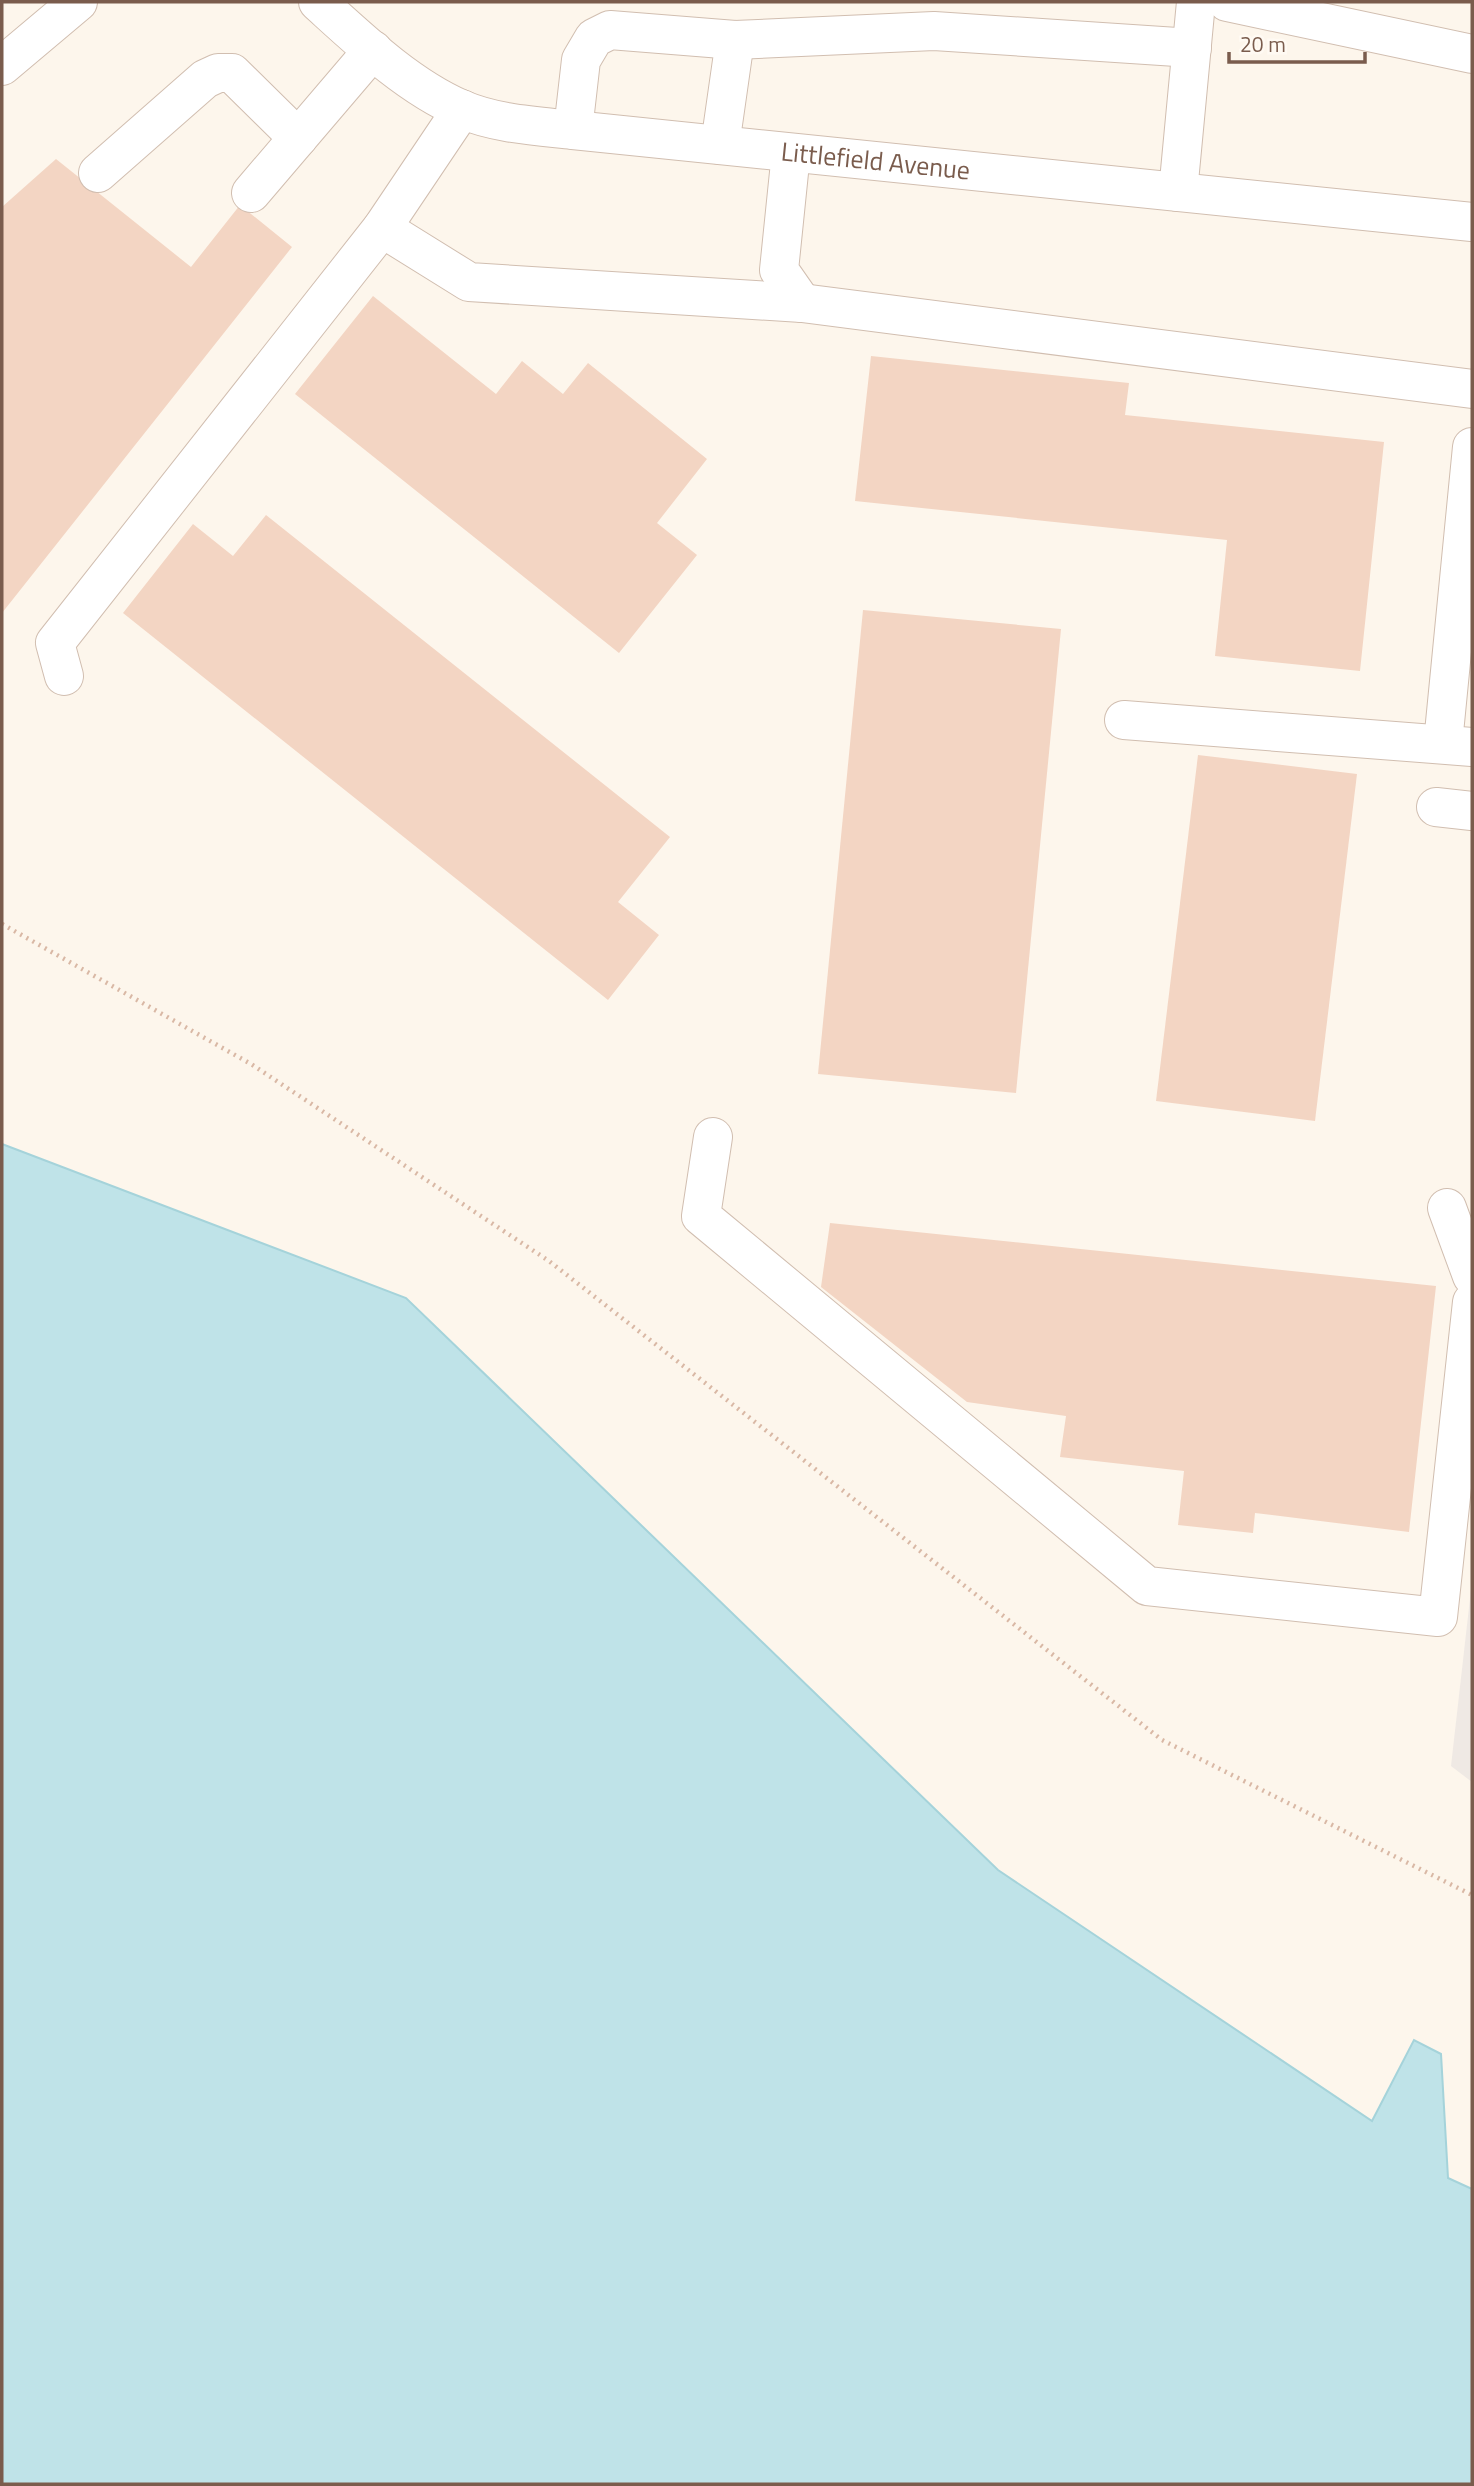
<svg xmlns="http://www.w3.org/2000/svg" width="1474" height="2486" font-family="'Titillium Web',sans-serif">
	<rect width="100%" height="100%" fill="#fdf6ec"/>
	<!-- industrial -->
	<polygon fill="#efe9e4" points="1472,1581 1472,1782 1451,1766"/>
	<!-- water -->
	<polygon fill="#bfe3e8" stroke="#a5d3da" stroke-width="2" points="2,1144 406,1298 998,1870 1372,2121 1414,2040 1441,2054 1448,2178 1472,2189 1472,2484 2,2484"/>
	<!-- building -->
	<g fill="#f3d5c3">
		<polygon points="56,159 191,267 240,205 292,247 2,613 2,207"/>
		<polygon points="373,296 496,394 522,361 563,394 588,363 707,459 657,523 697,555 619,653 295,394"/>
		<polygon points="871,356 1129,383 1125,415 1384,442 1360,671 1215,656 1227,540 855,501"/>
		<polygon points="266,515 670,837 618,902 659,935 608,1000 123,613 193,524 233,556"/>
		<polygon points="863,610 1061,629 1016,1093 818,1074"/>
		<polygon points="1198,755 1357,774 1315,1121 1156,1101"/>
		<polygon points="830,1223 1436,1286 1409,1532 1255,1513 1253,1533 1178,1525 1184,1471 1060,1457 1066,1416 967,1402 821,1287"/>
	</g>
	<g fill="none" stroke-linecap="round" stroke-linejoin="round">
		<defs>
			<g id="minor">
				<path id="s1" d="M 318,2 C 361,41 408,86 461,109 C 496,124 536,126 573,130 L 1472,222"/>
				<polyline points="1227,2 1472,54"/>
				<polyline points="2,66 78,2"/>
				<polyline points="573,130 581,60 594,38 610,30 735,40 934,31 1192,48"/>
				<polyline points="720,145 735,40"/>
				<polyline points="791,153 779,270 802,303"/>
				<polyline points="98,173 205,79 218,73 232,73 298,138"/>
				<polyline points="1178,192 1196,2"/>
				<polyline points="251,193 373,50"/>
				<polyline points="382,228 469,282 802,303 1472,389"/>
				<polyline points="64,676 55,643 382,228 462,109"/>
				<polyline points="1124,720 1472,747"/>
				<polyline points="1443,743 1472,447"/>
				<polyline points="1436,807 1472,811"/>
				<polyline points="713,1137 701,1216 1147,1586 1438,1617 1472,1302"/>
				<polyline points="1447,1208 1472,1276"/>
			</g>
		</defs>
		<!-- minor casing -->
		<use href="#minor" stroke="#d1beb0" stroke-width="40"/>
		<!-- path -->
		<polyline stroke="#d9b8a5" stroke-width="4.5" stroke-dasharray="2 5" stroke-linecap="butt" points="2,924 251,1064 549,1261 1162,1740 1472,1895"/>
		<!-- minor -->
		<use href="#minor" stroke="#fff" stroke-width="38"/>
	</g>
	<g text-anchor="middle" stroke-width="6" stroke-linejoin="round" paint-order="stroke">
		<!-- street labels -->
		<g font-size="26" fill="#7a5c4d" stroke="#fffaf3">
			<text dy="9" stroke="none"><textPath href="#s1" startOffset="598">Littlefield Avenue</textPath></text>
		</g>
	</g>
	<!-- border -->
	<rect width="1474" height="2486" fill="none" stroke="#7a5c4d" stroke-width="7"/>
	<!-- scale -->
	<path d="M1229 52v10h136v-10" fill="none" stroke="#7a5c4d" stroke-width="3.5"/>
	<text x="1240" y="52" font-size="21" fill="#7a5c4d" stroke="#fffaf3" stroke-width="5" paint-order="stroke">20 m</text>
</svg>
